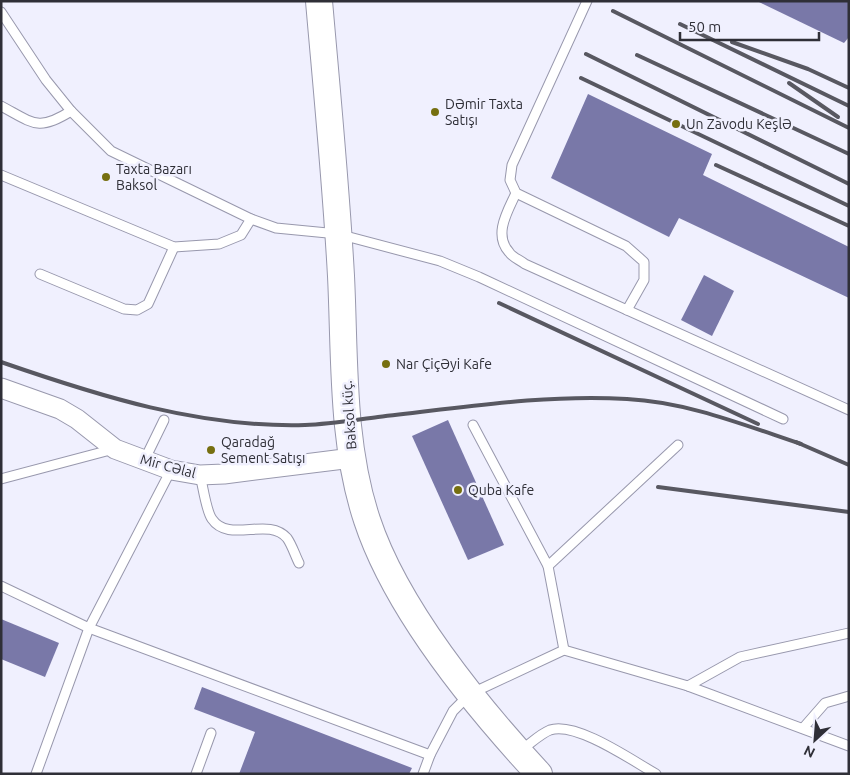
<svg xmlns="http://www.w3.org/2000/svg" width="850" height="775" font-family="Ubuntu,sans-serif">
	<rect width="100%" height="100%" fill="#f0f0fe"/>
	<!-- building -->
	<g fill="#7978a8">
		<polygon points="757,1 849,1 849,37 844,43"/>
		<polygon points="588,94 712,154 703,175 849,247 849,298 679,218 669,237 551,178"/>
		<polygon points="704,275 734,291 712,336 681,320"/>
		<polygon points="448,420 504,545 468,560 412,436"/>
		<polygon points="1,619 59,643 45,677 1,659"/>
		<polygon points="202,687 412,768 409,774 239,774 255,732 194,709"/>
	</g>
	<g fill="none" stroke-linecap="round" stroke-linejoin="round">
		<defs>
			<g id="lane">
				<polyline points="587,1 512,165 510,180 516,193 626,246 644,262 644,280 627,310"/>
				<polyline points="1,12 46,80 71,111 111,151 251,219 276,228 338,234 440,261 479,277 783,419"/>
				<path d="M 1,106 C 33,123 38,132 71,111"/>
				<polyline points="1,175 174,247 219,244 241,235 251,219"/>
				<path d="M 516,193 C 508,211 493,234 509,252 C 512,257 520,260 525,264 L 849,410"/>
				<polyline points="40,274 124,309 137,310 148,304 174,247"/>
				<polyline points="473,425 548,566 564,650"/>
				<polyline points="144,461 164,420"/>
				<path d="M 200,475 C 203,486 206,511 212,519 C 229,544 268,516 287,538 C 292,545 295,555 299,563"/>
				<polyline points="1,479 114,449"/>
				<polyline points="548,566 678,445"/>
				<polyline points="1,586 89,628 430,755"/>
				<polyline points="688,686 740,657 849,633"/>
				<polyline points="804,727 825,703 849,696"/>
				<path d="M 521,750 C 530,744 540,734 550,730 C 576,721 633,761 656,774"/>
				<polyline points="36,774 89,628 171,470"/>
				<polyline points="196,774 211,733"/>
				<polyline points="423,774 430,755 453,711 470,694 564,650 688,686 849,746"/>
			</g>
			<polyline id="street" points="1,388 60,409 77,419 115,449 171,470 200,475 224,474 352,458"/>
			<path id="secondary" d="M 319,1 C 327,93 336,184 341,276 C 345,356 341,442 367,520 C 396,608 476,706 539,774"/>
		</defs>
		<!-- lane casing -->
		<use href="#lane" stroke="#9898ad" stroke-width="11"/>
		<!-- street casing -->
		<use href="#street" stroke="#9898ad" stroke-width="21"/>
		<!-- secondary casing -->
		<use href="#secondary" stroke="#9898ad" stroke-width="28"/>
		<!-- lane -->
		<use href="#lane" stroke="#fff" stroke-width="9"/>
		<!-- street -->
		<use href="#street" stroke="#fff" stroke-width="19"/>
		<!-- secondary -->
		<use href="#secondary" stroke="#fff" stroke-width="26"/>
		<!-- rail -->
		<g stroke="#585861" stroke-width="4">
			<polyline points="613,11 849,128"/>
			<polyline points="680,24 849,106"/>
			<polyline points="732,42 808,69 849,88"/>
			<polyline points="586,54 849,184"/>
			<polyline points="637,55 849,154"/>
			<polyline points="581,78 849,206"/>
			<polyline points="789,83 838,117"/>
			<polyline points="716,165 849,226"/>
			<polyline points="499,303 758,424"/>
			<path d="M 1,362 C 99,396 200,428 305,425 C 329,424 354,420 378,417 C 460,408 543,394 627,399 C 687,402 744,425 801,444"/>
			<polyline points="796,442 849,465"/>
			<polyline points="658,487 849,512"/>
		</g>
	</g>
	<!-- markers -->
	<g fill="#766f10" stroke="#f0f0fe" stroke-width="2">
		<circle cx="435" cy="112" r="5"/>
		<circle cx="676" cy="124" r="5"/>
		<circle cx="106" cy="177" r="5"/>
		<circle cx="386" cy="364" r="5"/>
		<circle cx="211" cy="450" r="5"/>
		<circle cx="458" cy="490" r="5"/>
	</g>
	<g text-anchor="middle" stroke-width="5" stroke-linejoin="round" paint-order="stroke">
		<!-- poi labels -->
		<g font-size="14" fill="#2f2f37" stroke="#f0f0fe" text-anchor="start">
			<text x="445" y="109">Dəmir Taxta<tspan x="445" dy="16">Satışı</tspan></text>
			<text x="686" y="129">Un Zavodu Keşlə</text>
			<text x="116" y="174">Taxta Bazarı<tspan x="116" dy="16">Baksol</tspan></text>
			<text x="396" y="369">Nar Çiçəyi Kafe</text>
			<text x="221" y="447">Qaradağ<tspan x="221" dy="16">Sement Satışı</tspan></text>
			<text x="468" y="495">Quba Kafe</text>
		</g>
		<!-- street labels -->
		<g font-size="14" fill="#2f2f37" stroke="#f0f0fe">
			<text transform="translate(349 415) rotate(-94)" y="5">Baksol küç.</text>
			<text transform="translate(168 466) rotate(15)" y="5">Mir Cəlal</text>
		</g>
	</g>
	<!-- border -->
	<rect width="850" height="775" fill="none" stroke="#2f2f37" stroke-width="5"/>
	<!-- north arrow -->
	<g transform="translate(815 740) rotate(206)" stroke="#f0f0fe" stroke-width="4" paint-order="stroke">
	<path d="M0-4L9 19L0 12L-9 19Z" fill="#2f2f37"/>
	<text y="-8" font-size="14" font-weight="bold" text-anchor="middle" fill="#2f2f37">N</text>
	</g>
	<!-- scale -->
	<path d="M680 32v8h139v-8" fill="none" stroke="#2f2f37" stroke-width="2.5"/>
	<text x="688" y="32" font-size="15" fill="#2f2f37" stroke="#f0f0fe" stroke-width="4" paint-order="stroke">50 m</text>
</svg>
